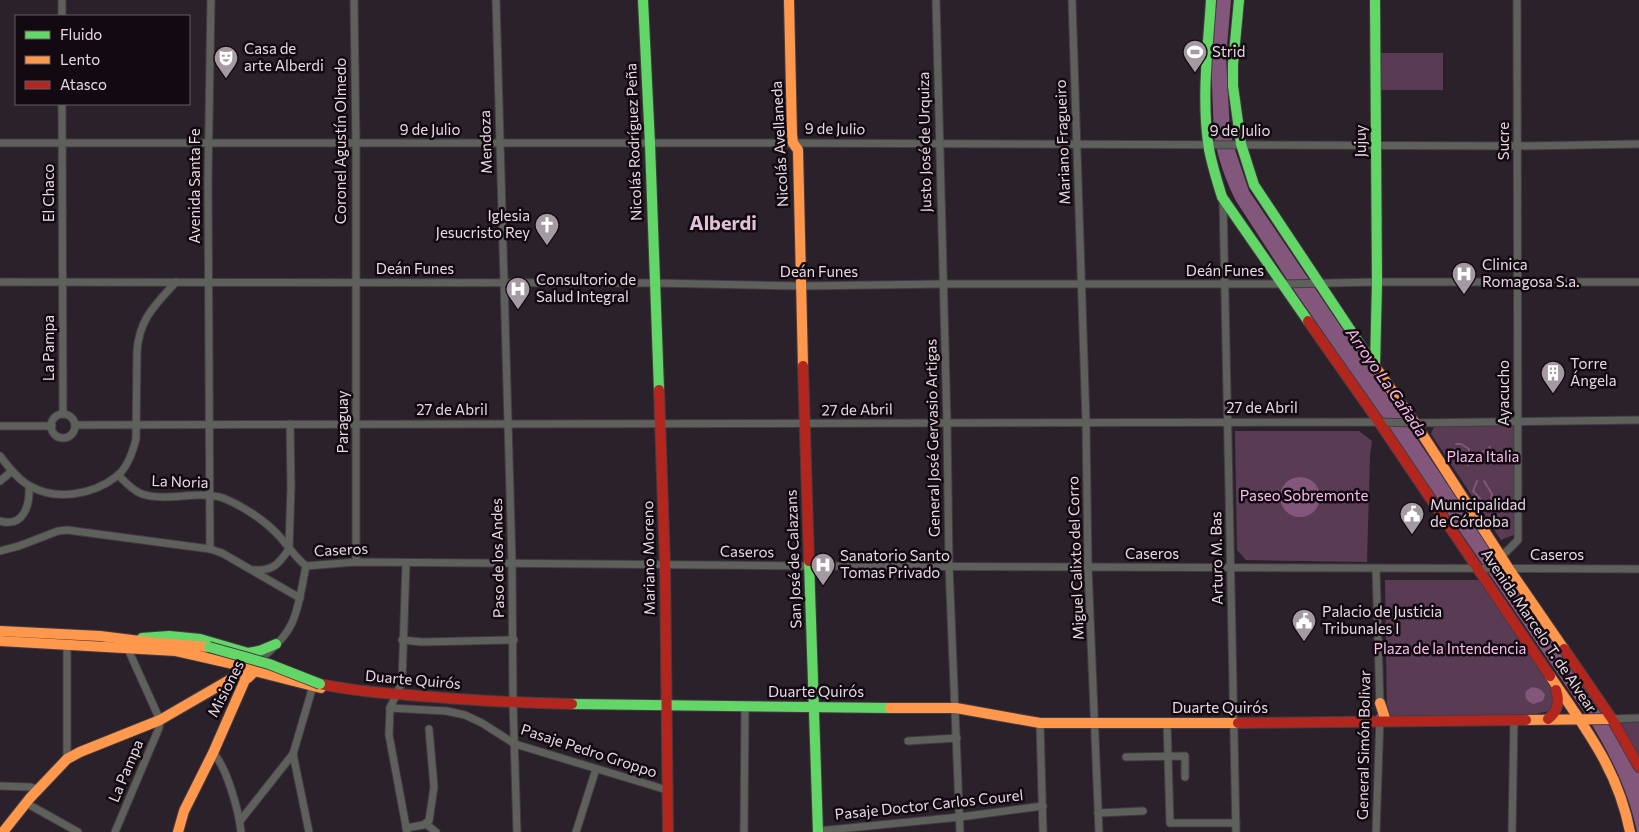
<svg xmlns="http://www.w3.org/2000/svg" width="1639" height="832" font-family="Commissioner,sans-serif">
	<rect width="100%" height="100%" fill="#2b212a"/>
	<!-- green -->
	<g fill="#593b54">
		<rect x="1380" y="53" width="63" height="37"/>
		<polygon points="1514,425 1516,534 1501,540 1431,434 1434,427"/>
		<polygon points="1235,431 1359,431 1372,441 1370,455 1367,562 1246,560 1237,550"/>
		<polygon points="1385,580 1482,580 1552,689 1556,701 1549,711 1532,715 1387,716"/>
		<polygon points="1639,718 1639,767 1612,719"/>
	</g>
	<!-- water -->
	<g fill="#83577c">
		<path d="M 1217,0 L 1231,0 L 1226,57 L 1230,132 L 1234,147 L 1249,191 L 1616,733 L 1639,774 L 1639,832 L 1637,832 C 1628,788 1608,750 1584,712 L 1292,287 L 1236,201 C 1226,181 1218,159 1214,136 L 1211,58 Z"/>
		<circle cx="1300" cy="497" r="20"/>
		<path d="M 1532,687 C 1538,688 1542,689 1545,695 L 1543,701 L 1533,704 C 1527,702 1524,697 1526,691 Z"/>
	</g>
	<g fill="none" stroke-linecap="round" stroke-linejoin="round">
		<!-- stream -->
		<g stroke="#83577c" stroke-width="2">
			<polyline points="1456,444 1461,444 1469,449 1468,458 1474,464"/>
			<polyline points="1454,449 1468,465"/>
			<polyline points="1480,460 1481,453 1490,447"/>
			<polyline points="1477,481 1473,491 1483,502 1488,505"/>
			<polyline points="1484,481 1492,494 1491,499 1493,503"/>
		</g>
		<defs>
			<g id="street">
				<polyline points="354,0 356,144 356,562"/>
				<polyline points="496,0 512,563 513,703 517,832"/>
				<polyline points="936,0 947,423 949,566 960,832"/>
				<polyline points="1072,0 1086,422 1088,567 1099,832"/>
				<polyline points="62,16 62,0"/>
				<polyline points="62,104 63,414"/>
				<polyline points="0,143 793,143 1517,146 1639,144"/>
				<polyline points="1223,200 1236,832"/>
				<polyline points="0,282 654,283 800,286 942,284 1283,284 1377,282 1639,282"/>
				<circle cx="63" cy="426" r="12"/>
				<polyline points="75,425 1379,422 1415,423 1639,420"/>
				<polyline points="0,426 52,426"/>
				<path d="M 0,456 C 8,466 18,480 30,486 C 56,501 93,495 117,476 C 127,468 133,451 136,439 L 137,352 C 139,319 155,305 176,282"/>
				<path d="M 118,475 C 125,482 133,491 142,494 C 166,502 200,490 223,498 C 243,506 266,521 280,537 C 289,547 295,557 306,566 L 356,562 L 809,566 L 1639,569"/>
				<polyline points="0,481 12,471"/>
				<path d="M 0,521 C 24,528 30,505 29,486"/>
				<polyline points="210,549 208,179 211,0"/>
				<polyline points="289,549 291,486 290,424"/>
				<polyline points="0,551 19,546 58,531 67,530 210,549 222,553 300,598"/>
				<polyline points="1501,557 1518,540 1517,0"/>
				<polyline points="406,563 402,682 390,708 389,735 407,832"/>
				<polyline points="1376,569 1380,707"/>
				<path d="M 253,570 C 273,571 278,565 289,549"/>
				<polyline points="402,640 422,642 514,640"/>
				<polyline points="67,644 67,759"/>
				<path d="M 236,676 C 255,665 283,643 292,623 C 300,605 302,585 306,566"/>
				<polyline points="390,708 446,711 465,715 482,723 515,744 667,790"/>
				<polyline points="1612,719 1639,718"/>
				<polyline points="1040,723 1043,832"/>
				<polyline points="1167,723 1170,823 1236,823"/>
				<polyline points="908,741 957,738"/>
				<path d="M 213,753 C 227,767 239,812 241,832"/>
				<polyline points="1126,757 1185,756 1185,777"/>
				<polyline points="0,786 30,787 38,789"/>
				<polyline points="26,803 78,832"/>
				<polyline points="1098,813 1143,811"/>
				<polyline points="240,821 293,754"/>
				<polyline points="426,824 436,832"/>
				<polyline points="406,828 423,825 429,821 434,787 429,729"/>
				<polyline points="818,831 960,817 1043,806"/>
				<polyline points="115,832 159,728 160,720 127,647"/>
				<polyline points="309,832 293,754 313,686"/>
				<polyline points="576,832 596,769"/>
				<polyline points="744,832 745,707"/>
				<polyline points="1376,832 1380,717"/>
				<polyline points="1512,832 1514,720"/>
			</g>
			<g id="fast">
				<polyline points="643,0 650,144 659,390"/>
				<path d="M 1211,0 C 1208,49 1201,100 1209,149 C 1212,165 1217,181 1222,197 L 1308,321"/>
				<polyline points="1239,0 1233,64 1233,86 1241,144 1254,185 1369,358"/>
				<polyline points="1375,0 1377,282 1375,367"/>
				<polyline points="809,561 818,832"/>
				<polyline points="142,638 169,636 200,639 248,653 259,651 276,644"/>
				<polyline points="572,704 890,708"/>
			</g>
			<g id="slow">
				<polyline points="789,0 792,134 793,143 798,150 803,366"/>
				<polyline points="1369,358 1415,423 1509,569 1564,649"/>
				<polyline points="0,631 100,636 156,643 209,647"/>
				<polyline points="0,641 176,651 251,668"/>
				<path d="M 1550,676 C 1585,728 1618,769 1630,832"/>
				<polyline points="248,678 255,671 321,688"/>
				<polyline points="1380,703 1386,721"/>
				<polyline points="890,708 956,708 1040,723 1238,723"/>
				<polyline points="1526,720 1612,719"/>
				<polyline points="3,832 30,798 67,759 80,752 160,720 236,676"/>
				<polyline points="178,832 184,811 213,753 252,664"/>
			</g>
			<g id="jam">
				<polyline points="1308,321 1379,422 1550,676"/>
				<polyline points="803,366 809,561"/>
				<polyline points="659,390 665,564 668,832"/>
				<polyline points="1564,649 1612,719 1639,767"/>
				<path d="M 320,684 C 358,692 396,694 434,697 C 480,701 526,703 572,704"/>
				<path d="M 1548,719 C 1558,711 1560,702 1556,690"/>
				<polyline points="1238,723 1526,720"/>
			</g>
		</defs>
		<!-- street casing -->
		<use href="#street" stroke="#443c43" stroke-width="9"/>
		<!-- fast casing -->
		<use href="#fast" stroke="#443c43" stroke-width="12"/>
		<!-- slow casing -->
		<use href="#slow" stroke="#443c43" stroke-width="12"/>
		<!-- jam casing -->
		<use href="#jam" stroke="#443c43" stroke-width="12"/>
		<!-- street -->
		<use href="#street" stroke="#5e615b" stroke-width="7"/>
		<!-- fast -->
		<use href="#fast" stroke="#63d668" stroke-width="10"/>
		<!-- slow -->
		<use href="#slow" stroke="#ff974d" stroke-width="10"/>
		<!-- jam -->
		<use href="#jam" stroke="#b3261e" stroke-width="10"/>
		<defs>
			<polyline id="fast-bridge" points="209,647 269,664 320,684"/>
		</defs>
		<!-- fast-bridge casing -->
		<use href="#fast-bridge" stroke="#443c43" stroke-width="12" stroke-linecap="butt"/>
		<!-- fast-bridge -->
		<use href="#fast-bridge" stroke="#63d668" stroke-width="10"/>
	</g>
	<!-- icons -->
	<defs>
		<symbol id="stadium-pin" viewBox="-11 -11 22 30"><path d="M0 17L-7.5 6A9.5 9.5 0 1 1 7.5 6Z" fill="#a599a2" stroke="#130a11"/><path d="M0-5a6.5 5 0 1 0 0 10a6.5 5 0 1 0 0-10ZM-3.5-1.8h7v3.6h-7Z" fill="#fff"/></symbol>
		<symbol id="theatre-pin" viewBox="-11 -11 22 30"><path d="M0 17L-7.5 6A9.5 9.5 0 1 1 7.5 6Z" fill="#a599a2" stroke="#130a11"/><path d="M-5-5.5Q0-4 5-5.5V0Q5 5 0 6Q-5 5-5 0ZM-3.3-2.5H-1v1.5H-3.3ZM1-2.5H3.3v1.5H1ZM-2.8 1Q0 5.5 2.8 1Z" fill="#fff"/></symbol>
		<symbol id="church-pin" viewBox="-11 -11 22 30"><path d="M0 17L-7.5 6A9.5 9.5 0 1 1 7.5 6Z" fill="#a599a2" stroke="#130a11"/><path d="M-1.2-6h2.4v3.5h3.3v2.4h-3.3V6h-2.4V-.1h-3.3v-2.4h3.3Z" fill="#fff"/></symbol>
		<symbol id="hospital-pin" viewBox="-11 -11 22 30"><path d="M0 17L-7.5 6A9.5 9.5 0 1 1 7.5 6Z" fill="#a599a2" stroke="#130a11"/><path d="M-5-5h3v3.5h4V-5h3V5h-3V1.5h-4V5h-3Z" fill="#fff"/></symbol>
		<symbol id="building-pin" viewBox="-11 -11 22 30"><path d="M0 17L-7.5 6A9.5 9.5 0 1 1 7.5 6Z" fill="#a599a2" stroke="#130a11"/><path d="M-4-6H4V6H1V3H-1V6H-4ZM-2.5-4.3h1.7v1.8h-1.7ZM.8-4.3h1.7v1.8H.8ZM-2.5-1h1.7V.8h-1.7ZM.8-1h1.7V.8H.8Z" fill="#fff"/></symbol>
		<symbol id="civic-pin" viewBox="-11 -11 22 30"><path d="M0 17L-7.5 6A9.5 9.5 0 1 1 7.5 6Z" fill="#a599a2" stroke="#130a11"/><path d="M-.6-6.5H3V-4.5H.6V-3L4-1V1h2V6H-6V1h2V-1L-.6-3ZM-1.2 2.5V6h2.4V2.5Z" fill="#fff"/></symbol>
	</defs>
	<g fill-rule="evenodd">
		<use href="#stadium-pin" x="1181" y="38" width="28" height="38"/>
		<use href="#theatre-pin" x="212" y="44" width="28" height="38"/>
		<use href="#church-pin" x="533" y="211" width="28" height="38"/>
		<use href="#hospital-pin" x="1450" y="260" width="28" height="38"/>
		<use href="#hospital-pin" x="504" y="275" width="28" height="38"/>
		<use href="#building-pin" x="1539" y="359" width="28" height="38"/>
		<use href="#civic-pin" x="1398" y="500" width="28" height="38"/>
		<use href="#hospital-pin" x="809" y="551" width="28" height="38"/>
		<use href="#civic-pin" x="1290" y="607" width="28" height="38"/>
	</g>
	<g text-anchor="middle" stroke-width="5" stroke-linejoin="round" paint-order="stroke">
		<!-- poi labels -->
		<g font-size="15" fill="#e6d9e3" stroke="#130a11" text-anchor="start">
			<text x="244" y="54">Casa de<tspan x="244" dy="17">arte Alberdi</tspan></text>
			<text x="1212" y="57">Strid</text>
			<text x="530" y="221" text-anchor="end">Iglesia<tspan x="530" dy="17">Jesucristo Rey</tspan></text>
			<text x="1482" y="270">Clinica<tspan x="1482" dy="17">Romagosa S.a.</tspan></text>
			<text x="536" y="285">Consultorio de<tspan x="536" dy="17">Salud Integral</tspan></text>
			<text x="1570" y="369">Torre<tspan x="1570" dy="17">Ángela</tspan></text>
			<text x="1430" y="510">Municipalidad<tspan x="1430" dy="17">de Córdoba</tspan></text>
			<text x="840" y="561">Sanatorio Santo<tspan x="840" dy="17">Tomas Privado</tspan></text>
			<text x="1322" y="617">Palacio de Justicia<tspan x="1322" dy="17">Tribunales I</tspan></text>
		</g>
		<!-- street labels -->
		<g font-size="15" fill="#e6d9e3" stroke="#130a11">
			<text transform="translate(835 129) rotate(1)" y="5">9 de Julio</text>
			<text x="430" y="135">9 de Julio</text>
			<text x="1240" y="136">9 de Julio</text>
			<text transform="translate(341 141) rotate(-90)" y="5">Coronel Agustín Olmedo</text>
			<text transform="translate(1361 141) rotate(-90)" y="5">Jujuy</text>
			<text transform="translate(1504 141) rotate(-90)" y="5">Sucre</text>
			<text transform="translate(486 142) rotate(-92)" y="5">Mendoza</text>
			<text transform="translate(634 142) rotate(-92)" y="5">Nicolás Rodríguez Peña</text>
			<text transform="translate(925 142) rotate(-91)" y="5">Justo José de Urquiza</text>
			<text transform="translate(1063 142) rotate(-92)" y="5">Mariano Fragueiro</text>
			<text transform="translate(780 144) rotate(-93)" y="5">Nicolás Avellaneda</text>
			<text transform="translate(195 186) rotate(-90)" y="5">Avenida Santa Fe</text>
			<text transform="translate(49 193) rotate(-90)" y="5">El Chaco</text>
			<text x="415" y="274">Deán Funes</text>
			<text x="1225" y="276">Deán Funes</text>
			<text x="819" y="277">Deán Funes</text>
			<text transform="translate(49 348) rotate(-90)" y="5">La Pampa</text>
			<text transform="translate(1504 393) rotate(-90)" y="5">Ayacucho</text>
			<text x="1262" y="413">27 de Abril</text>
			<text x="452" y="415">27 de Abril</text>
			<text transform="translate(857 410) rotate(-1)" y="5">27 de Abril</text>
			<text transform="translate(343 422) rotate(-90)" y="5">Paraguay</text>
			<text transform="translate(933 438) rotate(-91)" y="5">General José Gervasio Artigas</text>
			<text transform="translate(180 482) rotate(2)" y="5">La Noria</text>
			<text transform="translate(341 550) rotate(-3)" y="5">Caseros</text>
			<text transform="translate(747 552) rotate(1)" y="5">Caseros</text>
			<text x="1152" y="559">Caseros</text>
			<text x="1557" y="560">Caseros</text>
			<text transform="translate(498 558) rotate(-91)" y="5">Paso de los Andes</text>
			<text transform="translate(649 558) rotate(-91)" y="5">Mariano Moreno</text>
			<text transform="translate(1076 558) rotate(-92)" y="5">Miguel Calixto del Corro</text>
			<text transform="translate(1217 558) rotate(-91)" y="5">Arturo M. Bas</text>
			<text transform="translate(794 559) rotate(-92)" y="5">San José de Calazans</text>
			<text transform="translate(1539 631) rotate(56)" y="5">Avenida Marcelo T. de Alvear</text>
			<text transform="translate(413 680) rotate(5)" y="5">Duarte Quirós</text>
			<text transform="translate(226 689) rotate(-63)" y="5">Misiones</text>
			<text x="816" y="697">Duarte Quirós</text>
			<text x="1220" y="713">Duarte Quirós</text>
			<text transform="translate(1364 745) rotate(-89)" y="5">General Simón Bolivar</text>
			<text transform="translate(589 751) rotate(18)" y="5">Pasaje Pedro Groppo</text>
			<text transform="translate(126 771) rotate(-67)" y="5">La Pampa</text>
			<text transform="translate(929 805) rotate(-6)" y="5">Pasaje Doctor Carlos Courel</text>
		</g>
		<!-- park labels -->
		<g font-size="15" fill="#fabfef" stroke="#130a11">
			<text x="1483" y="462">Plaza Italia</text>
			<text x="1304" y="501">Paseo Sobremonte</text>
			<text x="1450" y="654">Plaza de la Intendencia</text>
		</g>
		<!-- water labels -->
		<g font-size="16" font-style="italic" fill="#f7bcec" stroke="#130a11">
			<text transform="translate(1387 382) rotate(55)" y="6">Arroyo La Cañada</text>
		</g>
		<!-- district labels -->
		<g font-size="20" font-weight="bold" fill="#dec3d8" stroke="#130a11">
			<text x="723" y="230">Alberdi</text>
		</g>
	</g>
	<!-- legend -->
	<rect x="15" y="15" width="175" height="90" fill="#130a11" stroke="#675d65"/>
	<rect x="25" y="31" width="25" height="8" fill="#63d668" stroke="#675d65"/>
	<text x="60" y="40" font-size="15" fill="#e6d9e3">Fluido</text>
	<rect x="25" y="56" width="25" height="8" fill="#ff974d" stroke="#675d65"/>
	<text x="60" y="65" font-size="15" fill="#e6d9e3">Lento</text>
	<rect x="25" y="81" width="25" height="8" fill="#b3261e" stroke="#675d65"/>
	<text x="60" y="90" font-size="15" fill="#e6d9e3">Atasco</text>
</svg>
